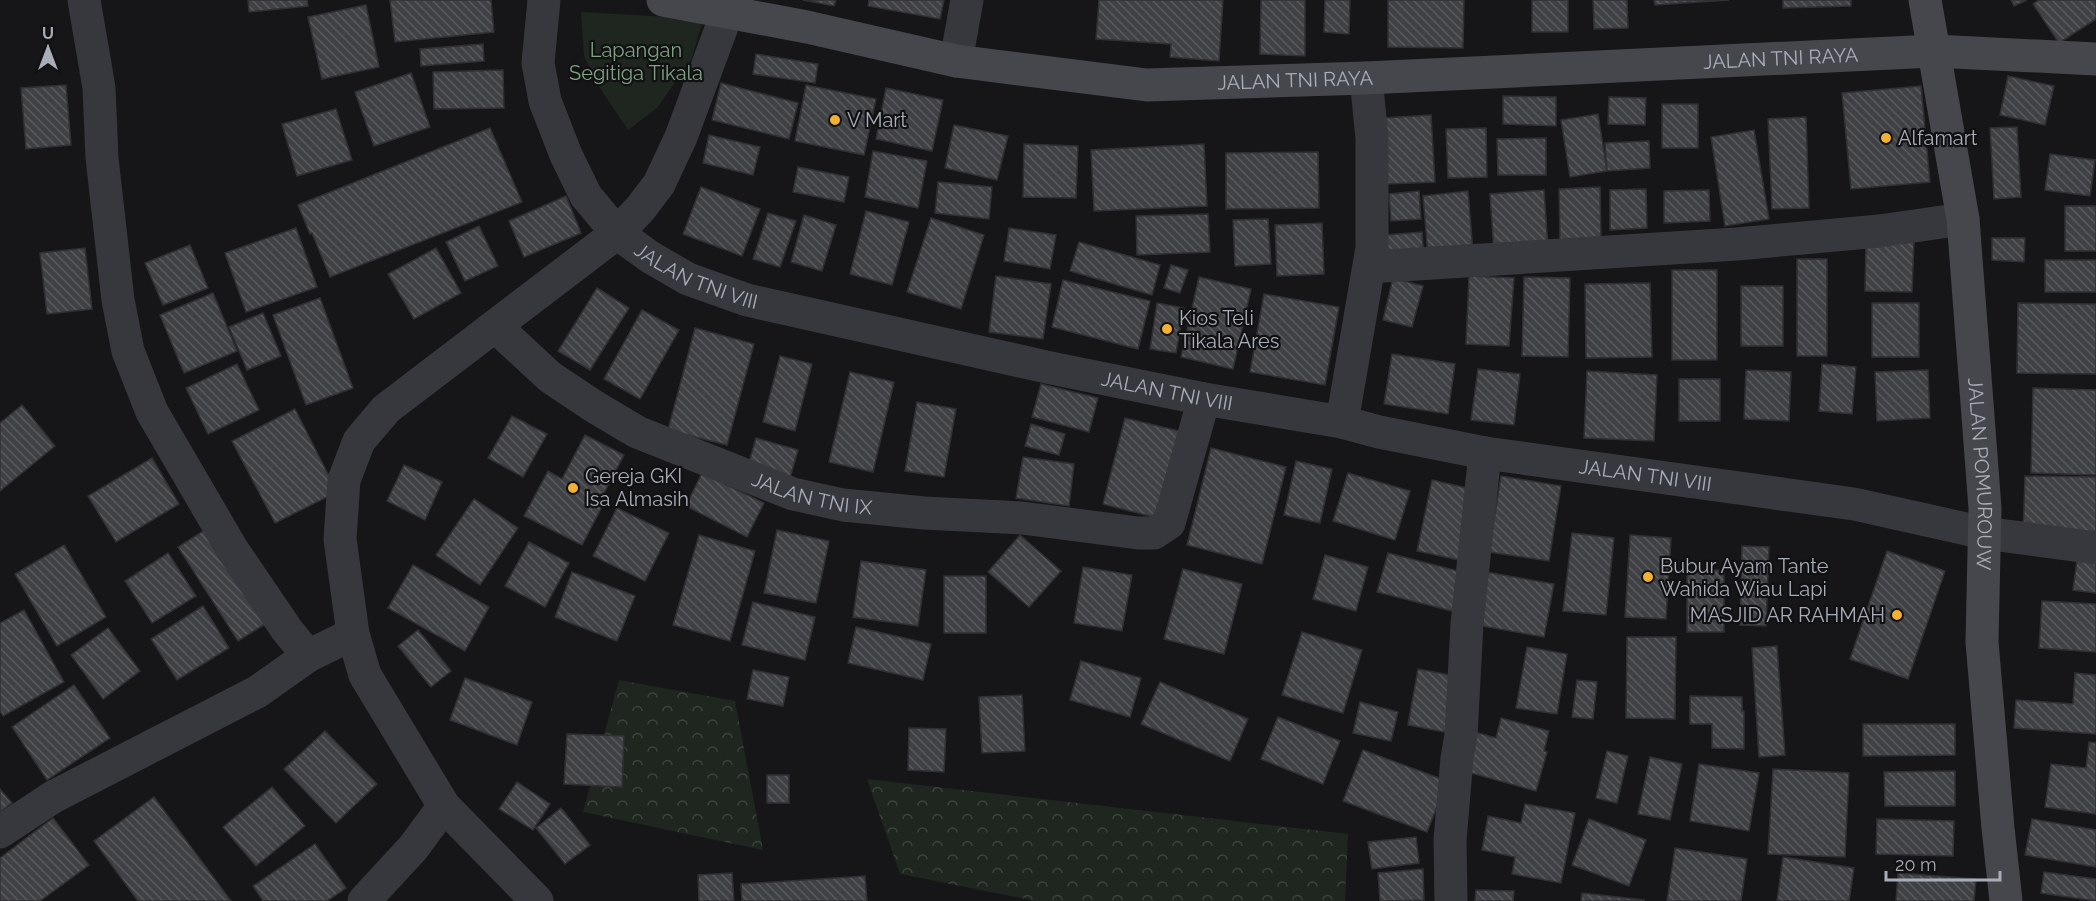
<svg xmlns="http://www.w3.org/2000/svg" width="2096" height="901" font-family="Raleway,sans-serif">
	<defs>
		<pattern id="forest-crowns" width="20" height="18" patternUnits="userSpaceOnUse" patternTransform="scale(1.5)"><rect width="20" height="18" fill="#1e261f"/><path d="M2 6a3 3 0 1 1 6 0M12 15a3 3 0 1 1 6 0" fill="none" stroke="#3c433d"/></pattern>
		<pattern id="building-back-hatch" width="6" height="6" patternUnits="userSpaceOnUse" patternTransform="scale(1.5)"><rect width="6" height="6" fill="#404145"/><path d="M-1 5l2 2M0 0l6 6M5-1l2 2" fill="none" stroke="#595a5e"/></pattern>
	</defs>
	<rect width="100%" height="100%" fill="#161618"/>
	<!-- forest -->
	<g fill="url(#forest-crowns)">
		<polygon points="619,680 735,701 763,850 583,812"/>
		<polygon points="867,779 1348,834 1345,901 1036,901 900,874"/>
	</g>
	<!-- park -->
	<polygon fill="#1e261f" points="581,12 703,19 692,58 657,108 628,130 600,88 584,56"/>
	<!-- building -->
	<g fill="url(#building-back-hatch)" stroke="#303034" stroke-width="1.5">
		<polygon points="248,0 307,0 308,6 249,12"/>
		<polygon points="390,0 491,0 494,32 395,42"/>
		<polygon points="803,0 836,0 834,6"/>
		<polygon points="869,0 944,0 940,19 868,6"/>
		<polygon points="1099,0 1223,0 1219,61 1170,57 1171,44 1096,39"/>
		<polygon points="1261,0 1305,0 1305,56 1260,54"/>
		<polygon points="1325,0 1350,0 1349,34 1324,32"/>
		<polygon points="1388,0 1464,0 1463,48 1388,47"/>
		<rect x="1532" y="0" width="36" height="32"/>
		<polygon points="1593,0 1627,0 1628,28 1594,29"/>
		<polygon points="1654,0 1729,0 1655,5"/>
		<polygon points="1783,0 1851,0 1851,6 1783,8"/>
		<polygon points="2011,0 2027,0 2014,6"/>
		<polygon points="2039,0 2096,0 2096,19 2059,43 2033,4"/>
		<polygon points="366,5 379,67 322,79 308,17"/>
		<polygon points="483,44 484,61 421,66 420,49"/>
		<polygon points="756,54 818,64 815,83 753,74"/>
		<polygon points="503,70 504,108 434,109 433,72"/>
		<polygon points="411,73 430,127 374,146 355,92"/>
		<polygon points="2008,76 2054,86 2045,125 2000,115"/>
		<polygon points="721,83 798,103 789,139 712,120"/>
		<polygon points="66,85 71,145 26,149 21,88"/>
		<polygon points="806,85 876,99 864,155 795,141"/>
		<polygon points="1921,86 1930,182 1851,189 1842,93"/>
		<polygon points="886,88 943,100 932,151 876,139"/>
		<polygon points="1503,96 1556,97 1556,126 1503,124"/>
		<polygon points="1609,97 1646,98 1645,125 1608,124"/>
		<rect x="1662" y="104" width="36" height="44"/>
		<polygon points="336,109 352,160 297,176 282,124"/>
		<polygon points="1598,114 1607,171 1570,177 1561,120"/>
		<polygon points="1431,115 1435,182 1387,184 1383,118"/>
		<polygon points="1806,117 1809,208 1772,209 1768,119"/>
		<polygon points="954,125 1008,136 997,180 945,168"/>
		<polygon points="2017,127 2021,197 1994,199 1990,128"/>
		<polygon points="490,128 522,202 330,277 312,233 310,234 298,205"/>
		<polygon points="1486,128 1487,177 1448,178 1446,129"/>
		<polygon points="1754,130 1769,219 1725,226 1711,137"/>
		<polygon points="709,135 760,147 753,175 703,163"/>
		<polygon points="1546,138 1546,175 1498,175 1497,139"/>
		<polygon points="1649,141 1650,168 1607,171 1605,143"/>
		<polygon points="1024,144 1078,146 1076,198 1023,197"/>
		<polygon points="1204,144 1207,206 1094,211 1091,150"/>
		<polygon points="873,151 927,161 918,208 865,197"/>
		<polygon points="1318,152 1319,208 1226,209 1226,153"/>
		<polygon points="2050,154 2095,160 2090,196 2045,190"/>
		<polygon points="798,167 849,177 844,202 793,192"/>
		<polygon points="938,182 992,187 989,219 935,213"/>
		<polygon points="701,187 760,209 742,256 683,234"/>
		<polygon points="1600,187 1601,239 1560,240 1559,189"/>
		<polygon points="1646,189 1647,228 1610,230 1610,190"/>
		<polygon points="1544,190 1548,248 1494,252 1490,194"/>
		<polygon points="1709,190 1710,221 1664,223 1664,191"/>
		<polygon points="1419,191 1421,219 1391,221 1389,194"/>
		<polygon points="1468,191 1473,252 1428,256 1423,196"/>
		<polygon points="566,196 581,233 524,257 509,221"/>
		<rect x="2065" y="206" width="31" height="45"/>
		<polygon points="866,211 909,222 892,285 850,274"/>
		<polygon points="768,213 796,221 780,267 753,259"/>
		<polygon points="1208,214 1210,252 1137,255 1136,216"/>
		<polygon points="804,215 836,225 822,271 791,262"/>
		<polygon points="931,218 984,235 961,309 907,292"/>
		<polygon points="1268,219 1271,264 1235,266 1233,220"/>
		<polygon points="1322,223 1324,274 1277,276 1275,225"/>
		<polygon points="479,226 498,266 465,281 446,242"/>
		<polygon points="296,228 317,287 246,312 225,253"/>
		<polygon points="1009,228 1056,235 1050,269 1004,261"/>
		<polygon points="1422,232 1424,259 1388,262 1386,235"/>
		<polygon points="1992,238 2025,238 2024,262 1992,260"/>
		<polygon points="1866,241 1914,242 1912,292 1865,291"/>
		<polygon points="1079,242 1160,265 1152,295 1070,271"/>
		<polygon points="190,245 208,288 163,305 145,263"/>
		<polygon points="85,248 92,309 47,314 40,253"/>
		<polygon points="436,248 461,293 414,319 388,274"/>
		<rect x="1797" y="259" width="30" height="97"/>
		<rect x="2045" y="260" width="51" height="32"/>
		<polygon points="1171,265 1188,270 1180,293 1164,288"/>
		<rect x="1672" y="270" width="45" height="90"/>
		<polygon points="996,276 1051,284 1043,339 989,332"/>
		<polygon points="1469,276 1514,278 1509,346 1466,344"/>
		<polygon points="1199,277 1251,289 1233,369 1181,357"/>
		<polygon points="1524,277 1570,278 1568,357 1522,356"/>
		<polygon points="1393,278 1423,286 1412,327 1383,320"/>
		<polygon points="1063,280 1150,301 1138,349 1052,327"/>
		<polygon points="1650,283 1652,357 1586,358 1585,284"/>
		<rect x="1741" y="286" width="42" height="60"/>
		<polygon points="597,288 629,308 590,370 558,351"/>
		<polygon points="213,293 237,351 184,373 160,315"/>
		<polygon points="1264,294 1339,307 1325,385 1250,372"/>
		<polygon points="320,298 353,388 306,405 273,315"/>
		<polygon points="1157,303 1184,308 1176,353 1150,349"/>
		<rect x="1872" y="303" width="47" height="54"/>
		<polygon points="2018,303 2096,304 2096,374 2017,373"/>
		<polygon points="642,310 679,330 640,399 604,379"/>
		<polygon points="263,313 281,356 247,370 229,327"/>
		<polygon points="695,328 754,344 727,445 668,430"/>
		<polygon points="1392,354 1455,364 1448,414 1384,404"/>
		<polygon points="780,356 812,364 795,431 763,422"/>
		<polygon points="237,364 259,410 208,434 186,388"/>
		<polygon points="1822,364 1856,367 1852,414 1819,411"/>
		<polygon points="1478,369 1520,374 1514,425 1471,420"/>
		<polygon points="1746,370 1791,372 1789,421 1744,419"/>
		<polygon points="1928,370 1930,418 1877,421 1875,372"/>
		<polygon points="1587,371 1657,375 1654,441 1584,438"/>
		<polygon points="850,372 894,382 873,472 829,462"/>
		<rect x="1679" y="379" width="41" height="42"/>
		<polygon points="1041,384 1098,398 1089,432 1032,417"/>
		<polygon points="2033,388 2096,390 2096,475 2031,473"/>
		<polygon points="917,402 956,409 944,477 905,471"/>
		<polygon points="22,405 55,446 0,491 0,423"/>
		<polygon points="295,409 337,492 275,523 232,441"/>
		<polygon points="512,416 547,434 523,477 488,458"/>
		<polygon points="1125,418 1179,431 1157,518 1103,504"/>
		<polygon points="1031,424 1065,434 1059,455 1025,446"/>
		<polygon points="585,435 624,455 602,497 606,499 582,545 524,516 548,471 562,479"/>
		<polygon points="756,438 798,450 790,478 748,466"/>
		<polygon points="1211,448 1286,467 1262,564 1187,545"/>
		<polygon points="1023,457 1074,464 1069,506 1016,498"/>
		<polygon points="152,458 179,504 116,542 88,496"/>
		<polygon points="1296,461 1332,469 1320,523 1284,515"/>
		<polygon points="404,465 442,482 425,520 387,501"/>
		<polygon points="702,473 764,503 747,537 686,506"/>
		<polygon points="1348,473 1410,491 1395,540 1333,521"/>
		<polygon points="1501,476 1561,486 1549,561 1489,552"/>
		<polygon points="2025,476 2096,477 2096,536 2023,535"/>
		<polygon points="1432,480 1480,491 1464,561 1417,551"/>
		<polygon points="474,499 518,528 480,585 436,555"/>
		<polygon points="617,508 669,533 645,581 593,556"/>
		<polygon points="211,526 270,621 238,641 178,547"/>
		<polygon points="777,530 829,541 816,603 764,593"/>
		<polygon points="1572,533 1614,538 1606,615 1563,611"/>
		<polygon points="699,535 755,551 730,641 673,625"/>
		<polygon points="1020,535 1061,571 1029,607 988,572"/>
		<polygon points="1630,535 1671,538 1666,619 1625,617"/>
		<polygon points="529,542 569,563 545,607 505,586"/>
		<polygon points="64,545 106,617 57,646 15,574"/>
		<polygon points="1742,546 1769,547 1766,626 1740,625"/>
		<polygon points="1887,551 1945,571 1908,679 1850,659"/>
		<polygon points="168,553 196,596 152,623 125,581"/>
		<polygon points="1388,553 1462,572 1452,611 1377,592"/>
		<polygon points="1325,555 1368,567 1356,611 1313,599"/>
		<polygon points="2077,560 2096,562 2096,593 2073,590"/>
		<polygon points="861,561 926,570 918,626 853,617"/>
		<polygon points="413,565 489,607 465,651 388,608"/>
		<polygon points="1083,567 1132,575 1122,631 1074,623"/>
		<polygon points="1183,569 1242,584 1224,654 1164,639"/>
		<rect x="1687" y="570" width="37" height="62"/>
		<polygon points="1480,571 1554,584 1544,637 1471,624"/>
		<polygon points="572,572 635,596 617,641 555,617"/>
		<rect x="944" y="576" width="42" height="57"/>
		<polygon points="2042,601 2096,604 2096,652 2039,648"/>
		<polygon points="753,602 815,617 805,660 742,645"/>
		<polygon points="203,606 229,648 177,680 151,639"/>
		<polygon points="24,610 64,682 3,716 0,711 0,623"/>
		<polygon points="856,627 931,644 923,680 848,663"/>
		<polygon points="108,628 140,671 103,699 71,655"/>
		<polygon points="418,630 451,671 431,687 398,646"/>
		<polygon points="1302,632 1362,650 1343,713 1282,695"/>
		<polygon points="1627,637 1676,637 1675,719 1626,718"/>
		<polygon points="1777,646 1785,755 1759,757 1752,648"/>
		<polygon points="1527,647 1567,654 1557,714 1516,708"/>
		<polygon points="1081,661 1141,678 1130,717 1070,700"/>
		<polygon points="1418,669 1461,677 1450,733 1408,725"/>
		<polygon points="753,670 789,677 783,706 747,699"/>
		<polygon points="2075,673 2096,675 2096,734 2014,728 2016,700 2073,704"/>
		<polygon points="465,678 532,702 517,745 450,720"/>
		<polygon points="1577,680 1597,682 1593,719 1572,717"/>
		<polygon points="1160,682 1248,719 1230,761 1141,724"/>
		<polygon points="74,685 110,738 47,780 12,727"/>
		<polygon points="1022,695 1025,751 982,753 979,697"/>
		<polygon points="1690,696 1742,697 1742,711 1744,711 1744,749 1712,748 1712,724 1690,724"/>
		<polygon points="1360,702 1398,712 1391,741 1353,733"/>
		<polygon points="1278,717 1340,741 1323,784 1261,759"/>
		<polygon points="1501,718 1549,731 1544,751 1547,752 1536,791 1464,771 1475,732 1496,738"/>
		<polygon points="1863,724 1955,724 1955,755 1863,756"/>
		<polygon points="909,728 946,729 944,772 908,770"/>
		<polygon points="325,731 377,784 336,823 284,769"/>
		<polygon points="567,734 624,736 622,787 564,784"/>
		<polygon points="2089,742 2096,743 2096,814 2045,807 2051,764 2086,768"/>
		<polygon points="1363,750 1447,781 1427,832 1343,801"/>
		<polygon points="1607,751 1628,756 1617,803 1596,798"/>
		<polygon points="1650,757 1682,764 1670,820 1638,814"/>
		<polygon points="1699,764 1759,773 1749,831 1690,821"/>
		<polygon points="1773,769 1849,773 1845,857 1768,854"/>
		<polygon points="1955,771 1955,806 1885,806 1884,772"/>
		<rect x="767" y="775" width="22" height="28"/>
		<polygon points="517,782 550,804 533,830 499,809"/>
		<polygon points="272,787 305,826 256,866 223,827"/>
		<polygon points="0,789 12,803 0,812"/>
		<polygon points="154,797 231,901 138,901 94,841"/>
		<polygon points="1525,804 1575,813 1561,883 1512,874 1515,857 1482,850 1488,816 1521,823"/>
		<polygon points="561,808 590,845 565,864 536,828"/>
		<polygon points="53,818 89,865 40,901 0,901 0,858"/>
		<polygon points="1589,819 1646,840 1629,886 1572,865"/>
		<polygon points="1877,819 1954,821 1953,856 1876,854"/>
		<polygon points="2032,819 2096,830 2096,867 2025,855"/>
		<polygon points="1416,837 1419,863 1372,869 1368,842"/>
		<polygon points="315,844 346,888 327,901 263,901 253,886"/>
		<polygon points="1675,848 1747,859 1741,901 1667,901"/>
		<polygon points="1783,857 1854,868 1849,901 1777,901"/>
		<polygon points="1423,869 1424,900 1380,901 1378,873"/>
		<polygon points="2044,872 2096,879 2096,901 2041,893"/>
		<polygon points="732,873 734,901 699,901 698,875"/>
		<polygon points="1898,873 1976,879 1974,901 1896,901"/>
		<polygon points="865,876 867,901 742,901 741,884"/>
		<polygon points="1476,890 1514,891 1513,901 1475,901"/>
		<polygon points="1582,893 1644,900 1644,901 1581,901"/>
	</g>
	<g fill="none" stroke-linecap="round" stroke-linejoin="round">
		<!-- minor -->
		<g stroke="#37383d" stroke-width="33">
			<polyline points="84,0 99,88 102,158 118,300 128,351 152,412 190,477 232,549 287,630 308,656"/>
			<path id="s1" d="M 544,0 L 538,63 L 545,101 L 566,155 L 586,196 L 617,233 L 650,257 L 688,279 L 747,300 L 1051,368 L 1204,399 L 1342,422 L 1379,432 L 1485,453 L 1854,504 L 1984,533 L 2096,548"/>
			<polyline points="956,61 967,0"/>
			<polyline points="1369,267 1737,244 1879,231 1963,219"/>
			<path id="s2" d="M 496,327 L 550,377 L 595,407 L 637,432 L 793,494 L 843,505 L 924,513 L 1022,518 L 1138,533 L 1154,533 L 1169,523 L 1204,399"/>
			<polyline points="1342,422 1372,248 1372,138 1366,78"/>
			<polyline points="0,832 53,797 257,692 308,656 353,634"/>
			<polyline points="364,901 413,848 444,806"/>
			<polyline points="537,901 444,806 365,675 353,634 340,539 344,480 359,441 386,409 617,233 640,209 659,184 681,137 727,13 729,0"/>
			<polyline points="1451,901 1450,840 1457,758 1461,735 1467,624 1485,453"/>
		</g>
		<!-- secondary -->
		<g stroke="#45474d" stroke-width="33">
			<path id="s3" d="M 663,0 L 807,27 L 956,61 L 1147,85 L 1366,78 L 1934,51 L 2096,59"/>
			<path id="s4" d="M 1925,0 L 1963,219 L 1985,508 L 1982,642 L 1998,828 L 2006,901"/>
		</g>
	</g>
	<!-- markers -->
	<g fill="#f2b134" stroke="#111113" stroke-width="2">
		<circle cx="835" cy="120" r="6"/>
		<circle cx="1886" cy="138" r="6"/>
		<circle cx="1167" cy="329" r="6"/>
		<circle cx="573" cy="488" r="6"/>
		<circle cx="1648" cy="577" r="6"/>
		<circle cx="1897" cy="615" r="6"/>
	</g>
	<g text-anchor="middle" stroke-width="4.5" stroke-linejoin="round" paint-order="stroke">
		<!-- park labels -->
		<g font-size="20" fill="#7fa381" stroke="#111113">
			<text x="636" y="57">Lapangan<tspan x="636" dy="23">Segitiga Tikala</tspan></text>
		</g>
		<!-- street labels -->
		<g font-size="20" fill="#a8adb8" stroke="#111113">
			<text dy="7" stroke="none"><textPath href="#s3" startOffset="1126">JALAN TNI RAYA</textPath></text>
			<text dy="7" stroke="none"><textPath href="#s3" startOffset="640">JALAN TNI RAYA</textPath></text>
			<text dy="7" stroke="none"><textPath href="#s1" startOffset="345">JALAN TNI VIII</textPath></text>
			<text dy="7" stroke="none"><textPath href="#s1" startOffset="831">JALAN TNI VIII</textPath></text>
			<text dy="7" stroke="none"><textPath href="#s1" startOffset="1317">JALAN TNI VIII</textPath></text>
			<text dy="7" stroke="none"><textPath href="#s4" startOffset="478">JALAN POMUROUW</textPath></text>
			<text dy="7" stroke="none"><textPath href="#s2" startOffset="363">JALAN TNI IX</textPath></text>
		</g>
		<!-- poi labels -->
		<g font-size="20" fill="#a8adb8" stroke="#111113" text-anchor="start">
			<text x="847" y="127">V Mart</text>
			<text x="1898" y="145">Alfamart</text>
			<text x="1179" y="325">Kios Teli<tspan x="1179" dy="23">Tikala Ares</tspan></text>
			<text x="585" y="483">Gereja GKI<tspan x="585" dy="23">Isa Almasih</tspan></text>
			<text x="1660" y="573">Bubur Ayam Tante<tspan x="1660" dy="23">Wahida Wiau Lapi</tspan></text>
			<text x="1885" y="622" text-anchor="end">MASJID AR RAHMAH</text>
		</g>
	</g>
	<!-- north arrow -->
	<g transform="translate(48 48)" stroke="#111113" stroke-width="4.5" paint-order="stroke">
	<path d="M0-4.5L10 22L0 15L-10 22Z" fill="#a8adb8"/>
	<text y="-9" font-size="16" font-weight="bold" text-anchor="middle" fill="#a8adb8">U</text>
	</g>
	<!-- scale -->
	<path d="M1886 871v9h114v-9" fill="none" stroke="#a8adb8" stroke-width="3"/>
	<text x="1895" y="871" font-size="18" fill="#a8adb8" stroke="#111113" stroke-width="4.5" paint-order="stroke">20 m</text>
</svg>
